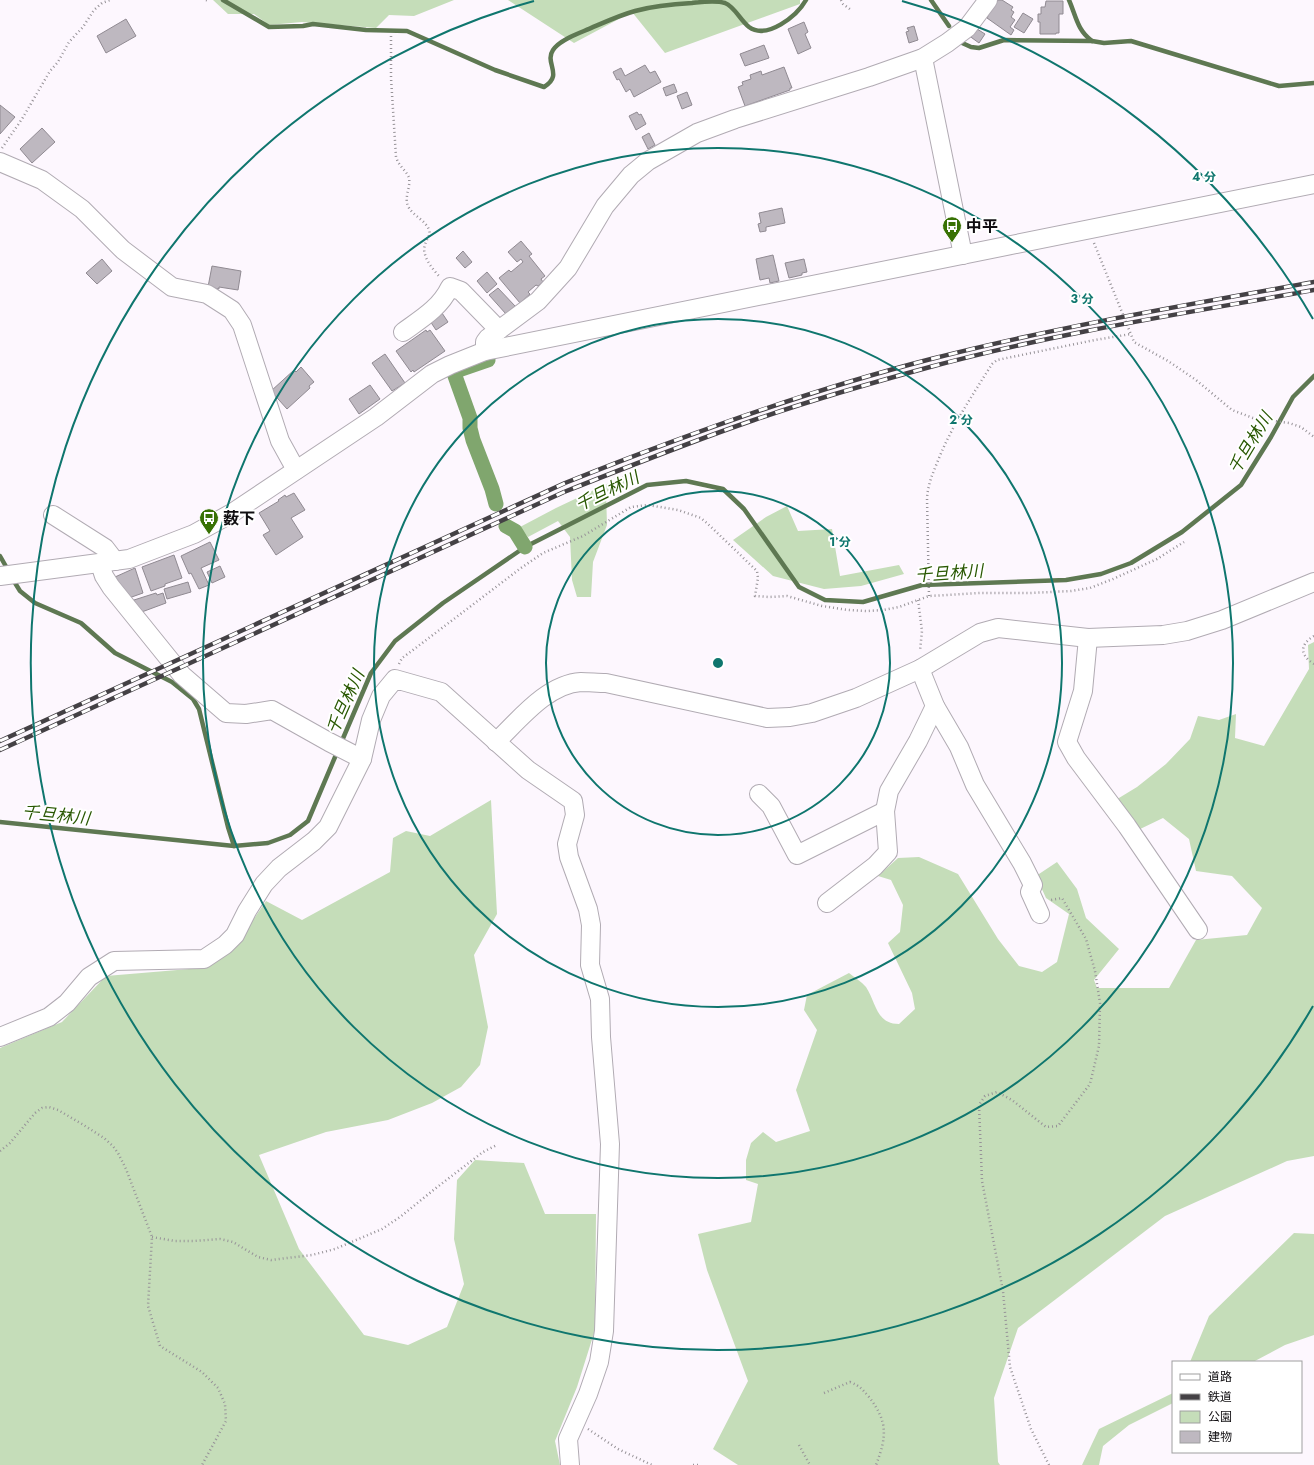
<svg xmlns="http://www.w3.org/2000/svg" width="1314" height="1465" font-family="Jost,'Noto Sans JP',sans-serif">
	<rect width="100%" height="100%" fill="#fdf7fe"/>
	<!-- green -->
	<g fill="#c5ddb9">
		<polygon points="213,0 454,0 414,16 389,15 376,28 302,22 269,25 254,14 228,14"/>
		<polygon points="508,0 800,0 800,4 665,53 632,12 574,43"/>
		<polygon points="632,472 636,480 606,492 607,525 593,562 591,597 577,597 572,580 570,537 558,521 528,537 520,527 556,508"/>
		<polygon points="787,506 798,531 832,529 840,576 899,565 904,574 861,586 824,589 773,576 733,540 766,517"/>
		<path d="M 1314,642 L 1314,1156 L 1287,1161 L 1165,1216 L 1018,1328 L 994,1398 L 998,1462 L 1000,1465 L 738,1465 L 713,1449 L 748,1381 L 707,1270 L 698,1234 L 751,1222 L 758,1184 L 746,1180 L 746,1160 L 751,1143 L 763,1132 L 776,1142 L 810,1131 L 796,1090 L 817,1030 L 804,1010 L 807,995 L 849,973 C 854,977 862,982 866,987 C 876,1002 876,1024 899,1024 L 915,1009 L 912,993 L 888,943 L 900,932 L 903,905 L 891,880 L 878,876 L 898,858 L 919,857 L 958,874 L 998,939 L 1019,966 L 1042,972 L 1057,962 L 1069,914 L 1046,898 L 1036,876 L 1057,862 L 1077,889 L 1086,918 L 1119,949 L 1094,980 L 1097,988 L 1169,988 L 1196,940 L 1247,935 L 1262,908 L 1232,876 L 1196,871 L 1189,839 L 1163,818 L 1136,831 L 1114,801 L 1137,787 L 1166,764 L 1190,739 L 1198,716 L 1219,720 L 1236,714 L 1235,738 L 1264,746 L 1309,669 L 1308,645 Z"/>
		<polygon points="491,800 497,914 474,955 488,1027 480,1065 461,1087 432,1103 388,1120 326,1132 259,1155 299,1249 364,1335 408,1345 447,1327 464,1284 454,1239 457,1180 475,1160 524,1163 545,1214 596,1214 595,1330 577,1387 555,1441 560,1465 0,1465 0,1048 62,1022 106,976 201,968 233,949 266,901 302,920 390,872 393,838 406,831 430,836"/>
		<polygon points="1294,1233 1314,1234 1314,1335 1285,1345 1253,1362 1190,1362 1209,1316"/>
		<polygon points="1173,1393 1173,1403 1129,1425 1103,1446 1099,1465 1082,1465 1099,1429"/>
	</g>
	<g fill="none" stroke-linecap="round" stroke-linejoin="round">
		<!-- stream -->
		<g stroke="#5e7852" stroke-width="4.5">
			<path d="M 223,0 L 269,27 L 303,26 L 313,24 L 366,30 L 407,31 L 495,70 L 544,87 C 564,75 544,63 553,50 C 559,41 574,35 584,31 C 601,24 617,16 635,11 C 653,6 673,4 692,3 C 702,2 715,0 725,3 C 735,7 740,20 749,27 C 767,40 797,16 806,0"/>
			<polyline points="931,0 949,26"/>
			<path d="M 1069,0 C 1076,16 1077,30 1092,41"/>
			<polyline points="960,42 971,47 979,48 1004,40 1092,41 1104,43 1131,41 1279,86 1314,83"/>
			<polyline points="0,556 8,570"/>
			<polyline points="12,578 20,591 35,603 81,623 115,653 172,682 193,699 199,709 228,827 234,846"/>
			<polyline points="341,743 371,673 395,641 443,603 525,547 647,485 686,481 723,489 744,509 799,587 825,600 863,602 922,585 1066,580 1101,574 1131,563 1182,532 1241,485 1271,437 1293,397 1314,376"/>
			<polyline points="0,822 234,846 268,843 290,835 308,821 338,750"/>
		</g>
		<!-- canal -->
		<g stroke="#80a66e" stroke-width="15">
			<polyline points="488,360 456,371 455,376 470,418 470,428 473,440 492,489 496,504"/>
			<polyline points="506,526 515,531 525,547"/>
		</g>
	</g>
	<!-- building -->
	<g fill="#beb8c0" stroke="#908a92">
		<polygon points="998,0 1002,0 1013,7 1011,10 1014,12 1011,17 1015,20 1010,27 1014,30 1011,35 987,18 988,16 986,14"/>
		<polygon points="1046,1 1063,1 1063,14 1059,14 1059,33 1056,33 1056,34 1040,34 1040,22 1038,22 1038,14 1041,14 1041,7 1045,7"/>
		<polygon points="1023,13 1033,19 1024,33 1014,27"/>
		<polygon points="126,19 136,36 106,53 97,36"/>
		<polygon points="804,22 808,32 805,34 811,48 798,54 788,29"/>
		<polygon points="914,26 918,40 909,43 906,32 909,31 907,28"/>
		<polygon points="974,27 985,34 979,43 968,35"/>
		<polygon points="764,45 769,58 745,66 740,54"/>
		<polygon points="645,65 650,73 655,71 661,82 634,97 630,89 626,92 619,79 617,80 613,72 621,68 625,76"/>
		<polygon points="784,67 792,88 790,88 790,90 745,106 738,87 743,85 742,82 751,79 750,75 761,71 762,75"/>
		<polygon points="674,84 677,92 666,96 663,88"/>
		<polygon points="687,92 692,105 682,109 677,96"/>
		<polygon points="0,105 15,117 0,134"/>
		<polygon points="637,112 639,115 641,114 646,124 636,130 629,116"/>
		<polygon points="42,128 55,142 32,163 20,149"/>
		<polygon points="649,133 655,145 648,149 642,137"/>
		<polygon points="782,208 785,223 766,227 766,231 760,232 758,224 761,223 759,213"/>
		<polygon points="521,241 532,254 529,256 545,276 541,279 543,282 538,286 536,285 528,292 530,294 520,303 499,278 509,270 511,272 523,262 521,259 517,262 508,252"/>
		<polygon points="463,251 472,262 465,268 456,258"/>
		<polygon points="773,255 779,281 770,283 769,278 760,280 756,259"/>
		<polygon points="102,259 112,271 97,284 86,273"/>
		<polygon points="804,259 807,272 802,273 802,275 789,278 785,263"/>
		<polygon points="212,266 241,271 238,290 219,287 219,289 208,287"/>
		<polygon points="487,272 497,284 487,293 477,281"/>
		<polygon points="498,288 515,306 506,314 489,295"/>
		<polygon points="442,313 448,322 436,330 430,321"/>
		<polygon points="426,330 427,332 430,330 445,351 414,372 413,370 411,372 396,351"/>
		<polygon points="385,354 405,383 392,391 372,363"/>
		<polygon points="301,367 314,382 309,386 310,388 287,409 271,391 294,370 296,372"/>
		<polygon points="370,385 380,399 359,414 349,399"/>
		<polygon points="294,493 305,510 291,518 303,537 276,555 263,535 270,531 259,513 279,501 278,500 285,495 286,497"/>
		<polygon points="210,542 219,560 201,568 209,585 199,589 191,573 189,574 181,556"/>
		<polygon points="174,555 182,578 165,584 165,586 151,591 142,567"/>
		<polygon points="220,566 225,577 212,583 207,572"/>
		<polygon points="135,568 143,593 126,599 115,577"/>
		<polygon points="188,582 191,592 167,599 164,589"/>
		<polygon points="156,593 157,595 163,593 166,603 139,613 134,600"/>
	</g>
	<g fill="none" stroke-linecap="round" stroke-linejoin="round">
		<defs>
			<g id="minor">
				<polyline points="923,58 963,255"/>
				<polyline points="0,162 42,180 82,209 123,250 172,287 207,294 232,310 242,325 280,441 296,470"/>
				<path d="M 403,332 C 421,319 440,308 450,287 L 461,291 L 499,330"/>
				<polyline points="485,351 485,342 488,338 538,301 568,268 605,206 631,175 648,161 697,133 735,119 869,77 923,58 947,43 967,28 988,0"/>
				<polyline points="53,515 105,548 115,561"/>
				<polyline points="100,564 104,576 111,587 182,675 226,713 246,714 272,710 329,742 362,759"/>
				<polyline points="0,576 129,559 194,534 232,513 376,417 432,374 450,365 485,351 1314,184"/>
				<polyline points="1088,638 1083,691 1067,742 1076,758 1127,826 1198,930"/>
				<polyline points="920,669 935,706 959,747 975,785 1022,863 1033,885 1030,892 1040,914"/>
				<path d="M 496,742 C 519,720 547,684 581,682 C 589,682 598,683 606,683 L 767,718 L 790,717 L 812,713 L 856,698 L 920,669 L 980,633 L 998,628 L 1088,638 L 1163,635 L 1187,631 L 1222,620 L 1314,582"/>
				<polyline points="759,794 771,806 797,855 885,811"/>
				<polyline points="827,903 875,866 888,852 885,811 889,791 918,741 935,706"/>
				<polyline points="0,1037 49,1017 67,1003 89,977 114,961 204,959 225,945 235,935 247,911 264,884 279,868 314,841 328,827 362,759 371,720 381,696 395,679 441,692 528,770 573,801 575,815 567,844 569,857 588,909 591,925 590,965 600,999 601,1037 610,1144 604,1331 599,1362 588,1394 568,1439 570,1465"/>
			</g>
		</defs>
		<!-- minor casing -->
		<use href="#minor" stroke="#b1abb3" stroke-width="20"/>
		<!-- path -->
		<g stroke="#979398" stroke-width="2.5" stroke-dasharray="1 3" stroke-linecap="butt">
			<polyline points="206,0 209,1"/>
			<polyline points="841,0 843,4 851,10"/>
			<path d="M 391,36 L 391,78 L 396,157 C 399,167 407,171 409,178 C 411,188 403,198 409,208 C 414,216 426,221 429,230 C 431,235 426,240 425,245 C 421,255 433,270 440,277"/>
			<polyline points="2,148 22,119 50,71 58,62 69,42 83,27 94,10 102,3 110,0"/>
			<polyline points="1094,243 1134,342 1168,361 1196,380 1232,410 1253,418 1289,423 1301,427 1314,437"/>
			<path d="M 929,596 L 927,498 C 928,485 932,475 937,463 C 951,427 972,396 992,364 L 997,360 L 1095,340 L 1131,334"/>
			<polyline points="918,600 922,631 920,651"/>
			<path d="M 1314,636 C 1299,645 1300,655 1314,664"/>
			<polyline points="399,664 402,658 413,650 521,568 543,553 583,536 631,507 648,505 678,510 701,518 708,524 757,571 758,578 755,596 769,597 787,596 822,606 848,610 867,611 883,610 899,607 929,596 980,593 1030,593 1071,591 1090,588 1113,579 1157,559 1184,542"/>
			<polyline points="0,1151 10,1143 35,1113 42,1108 49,1107 58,1110 82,1124 104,1138 113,1146 118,1153 126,1169 152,1237 148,1306 160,1346 202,1372 218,1388 225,1404 226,1421 202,1465"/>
			<polyline points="152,1237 175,1241 194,1241 220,1239 233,1242 258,1257 271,1260 312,1255 335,1249 382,1229 400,1217 436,1188 483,1152 497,1145"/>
			<path d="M 824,1393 L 850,1382 C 860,1386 862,1389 869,1397 C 888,1422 887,1436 876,1465"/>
			<polyline points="588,1429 618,1449 652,1465"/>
			<polyline points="799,1445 810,1465"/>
			<polyline points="693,1465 698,1465"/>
			<polyline points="1049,1465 1031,1429 1010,1367 1003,1291 982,1181 979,1105 985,1096 997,1092 1012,1100 1046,1127 1058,1126 1090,1084 1099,1046 1100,1003 1095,971 1086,939 1062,898 1051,900"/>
		</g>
		<!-- minor -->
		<use href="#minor" stroke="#fff" stroke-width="18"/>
		<defs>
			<g id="rail">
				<path d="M 0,741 L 565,483 C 685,435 806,391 931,359 C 1057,327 1186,305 1314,282"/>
				<path d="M 0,750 L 564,492 C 627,467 690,442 754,420 C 812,400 871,383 930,367 C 1056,333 1186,313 1314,290"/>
			</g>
		</defs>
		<!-- rail casing -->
		<use href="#rail" stroke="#444145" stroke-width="4.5"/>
		<!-- rail -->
		<use href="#rail" stroke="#fff" stroke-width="3" stroke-dasharray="9" stroke-linecap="butt"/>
	</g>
	<!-- distance rings -->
	<g fill="none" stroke="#0f766e" stroke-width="2">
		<circle cx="718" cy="663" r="172"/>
		<circle cx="718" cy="663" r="344"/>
		<circle cx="718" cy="663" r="515"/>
		<path d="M1313 1006A687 687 0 1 1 534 1M902 1A687 687 0 0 1 1313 319"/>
	</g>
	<!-- icons -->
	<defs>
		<symbol id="bus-pin" viewBox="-11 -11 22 30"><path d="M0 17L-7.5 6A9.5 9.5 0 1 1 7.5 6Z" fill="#387204" stroke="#fff"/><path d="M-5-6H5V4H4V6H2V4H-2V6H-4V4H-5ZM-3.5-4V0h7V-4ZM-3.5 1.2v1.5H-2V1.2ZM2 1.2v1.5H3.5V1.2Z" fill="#fff"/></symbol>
	</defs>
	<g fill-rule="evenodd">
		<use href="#bus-pin" x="941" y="215" width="22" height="30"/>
		<use href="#bus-pin" x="198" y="507" width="22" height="30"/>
	</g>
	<g text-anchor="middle" stroke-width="4" stroke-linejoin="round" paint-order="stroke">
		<!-- poi labels -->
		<g font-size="16" font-weight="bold" fill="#100e11" stroke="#fff" text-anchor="start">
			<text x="966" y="232">中平</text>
			<text x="223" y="524">薮下</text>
		</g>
		<!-- water labels -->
		<g font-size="17" font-style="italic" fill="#295802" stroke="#fff">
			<text transform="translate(1250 443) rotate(-59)" y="6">千旦林川</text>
			<text transform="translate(607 491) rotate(-26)" y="6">千旦林川</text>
			<text transform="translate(949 573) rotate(-4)" y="6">千旦林川</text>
			<text transform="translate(345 702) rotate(-66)" y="6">千旦林川</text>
			<text transform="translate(56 815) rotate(6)" y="6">千旦林川</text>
		</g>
	</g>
	<circle cx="718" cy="663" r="6" fill="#0f766e" stroke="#fff" stroke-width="2"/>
	<g font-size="12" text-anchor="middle" font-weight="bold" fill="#0f766e" stroke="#fff" stroke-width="4" stroke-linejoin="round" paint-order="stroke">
		<text x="1204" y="181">4 分</text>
		<text x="1082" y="303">3 分</text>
		<text x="961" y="424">2 分</text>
		<text x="840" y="546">1 分</text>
	</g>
	<!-- legend -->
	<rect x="1172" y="1361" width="130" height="92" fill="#ffffff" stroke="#9f9fa0"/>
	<rect x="1180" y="1374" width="20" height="6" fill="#ffffff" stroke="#9f9fa0"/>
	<text x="1208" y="1381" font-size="12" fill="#100e11">道路</text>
	<rect x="1180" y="1394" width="20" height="6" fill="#444145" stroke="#9f9fa0"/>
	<text x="1208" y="1401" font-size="12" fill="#100e11">鉄道</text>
	<rect x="1180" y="1411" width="20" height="12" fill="#c5ddb9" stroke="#9f9fa0"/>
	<text x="1208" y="1421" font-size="12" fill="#100e11">公園</text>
	<rect x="1180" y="1431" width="20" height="12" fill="#beb8c0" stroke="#9f9fa0"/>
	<text x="1208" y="1441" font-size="12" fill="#100e11">建物</text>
</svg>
